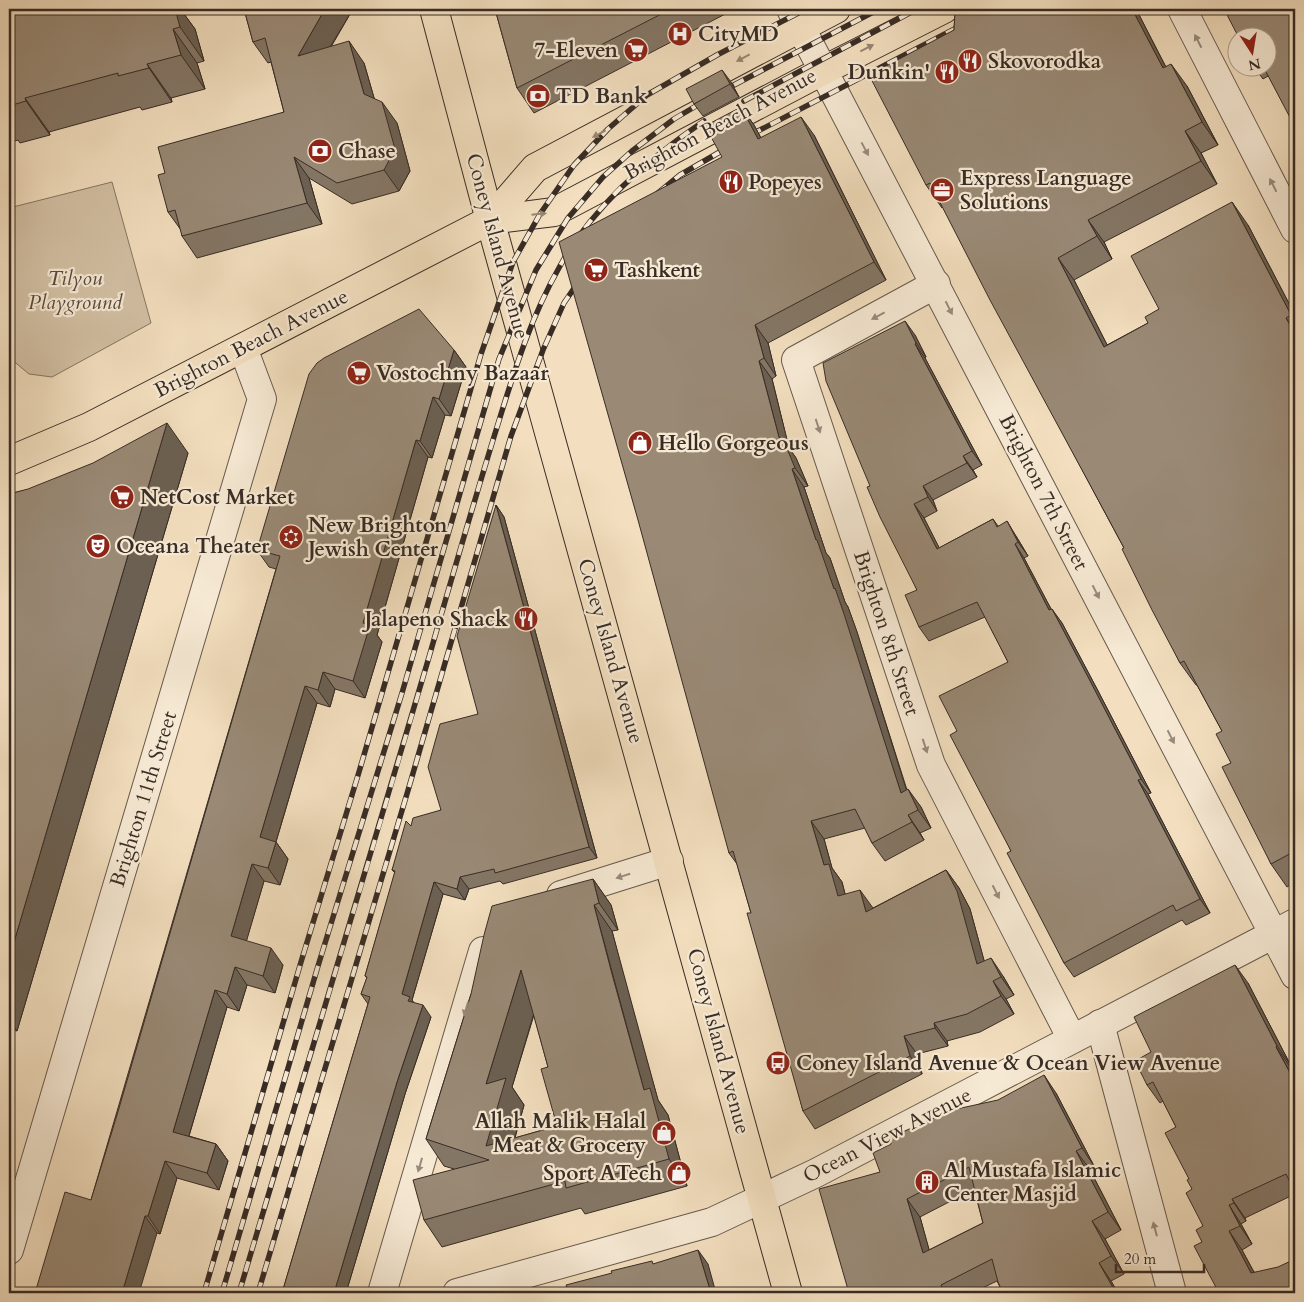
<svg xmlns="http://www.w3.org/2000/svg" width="1304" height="1302" font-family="Cardo,serif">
	<rect width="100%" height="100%" fill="#f3dfbf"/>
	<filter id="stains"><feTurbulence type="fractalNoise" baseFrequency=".004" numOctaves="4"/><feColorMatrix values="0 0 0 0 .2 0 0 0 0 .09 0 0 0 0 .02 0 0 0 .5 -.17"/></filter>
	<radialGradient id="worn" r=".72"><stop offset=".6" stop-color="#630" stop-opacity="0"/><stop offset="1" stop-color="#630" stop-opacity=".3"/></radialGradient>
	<!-- green -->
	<polygon fill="#d3c1a5" stroke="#867665" points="112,182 151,323 52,377 29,374 11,359 9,350 9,208"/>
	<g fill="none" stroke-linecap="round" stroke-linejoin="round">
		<defs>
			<g id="minor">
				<polyline points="791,9 1295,975"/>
				<polyline points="1182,9 1295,229"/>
				<polyline points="936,284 796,360 931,765 1072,1039"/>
				<polyline points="561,895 669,861"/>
				<polyline points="1100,1024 1172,1293"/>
				<polyline points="9,1250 262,399 243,348"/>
				<polyline points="382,1293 483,951"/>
				<polyline points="457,1293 712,1222 816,1173 1295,923"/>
			</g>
			<g id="major">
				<polyline points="434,9 490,220 788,1293"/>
				<polyline points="490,220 535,168 836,9"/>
				<polyline points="9,461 89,427 490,220 554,212 824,70 944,9"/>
			</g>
		</defs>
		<!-- minor casing -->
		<use href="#minor" stroke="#67594c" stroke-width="30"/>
		<!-- major casing -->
		<use href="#major" stroke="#382c25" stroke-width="30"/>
		<!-- minor -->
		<use href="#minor" stroke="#f7ead5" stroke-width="28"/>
		<!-- major -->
		<use href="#major" stroke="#f3dfbf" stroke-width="28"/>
		<defs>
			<g id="rail">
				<polyline points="734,85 879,9"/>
				<polyline points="744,101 917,9"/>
				<polyline points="658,193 680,175 737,142 966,23"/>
				<polyline points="204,1293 301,962 359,772 481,354 513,262 540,214 574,165 608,129 647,95 717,55 806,9"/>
				<polyline points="222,1293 318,966 402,693 499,359 536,270 568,218 603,177 632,151 674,119 696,106"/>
				<path d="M 239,1293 C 302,1081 367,869 429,657 C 450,584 471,512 493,440 C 512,379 528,322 560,266 C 593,206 648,159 704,121"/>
				<polyline points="258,1293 409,787 511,436 543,350 564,303 581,278"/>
			</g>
		</defs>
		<!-- rail casing -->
		<use href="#rail" stroke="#382c25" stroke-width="5.5"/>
		<!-- rail -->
		<use href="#rail" stroke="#f7ead5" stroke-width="4" stroke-dasharray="11" stroke-linecap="butt"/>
	</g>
	<!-- wall -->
	<g fill="#847665" stroke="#382c25" fill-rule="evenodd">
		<polygon points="9,9 183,9 184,14 195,29 204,61 197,63 205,89 171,98 172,102 142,110 140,107 49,132 50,135 20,143 18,140 9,143"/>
		<polygon points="244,9 353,9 331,47 364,63 374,98 397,123 410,171 399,191 352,204 309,178 322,224 197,258 182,236 181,230 168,212 165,173 284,112 271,62 268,63 253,42"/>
		<polygon points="495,9 735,9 534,113 517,88"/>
		<polygon points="1136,9 1166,67 1187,86 1218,145 1201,153 1217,184 1104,242 1112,259 1074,280 1107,345 1148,323 1159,309 1248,225 1295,315 1295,882 1287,887 1271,864 1231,763 1222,731 1197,685 1196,685 1180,663 1124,548 1095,494 943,207 942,208 926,185 954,30 955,12"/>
		<polygon points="1295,9 1268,76 1263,79 1255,68 1266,68"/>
		<polygon points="731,82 739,97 703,116 694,104"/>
		<polygon points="741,107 754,125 761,138 814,135 886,280 768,343 776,376 772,379 789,448 796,458 808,486 804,487 826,553 830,558 845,602 848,607 857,632 907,790 921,807 931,828 920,833 924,840 885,861 872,843 865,828 824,839 832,868 842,882 845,894 873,908 946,870 959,888 970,909 984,961 1003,976 1014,995 1006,999 1014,1014 980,1032 947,1041 948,1046 917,1054 922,1074 815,1129 803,1111 751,913 737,864 729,853 722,157"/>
		<polygon points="915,335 926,357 925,358 982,465 973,470 977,477 933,500 937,511 924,518 939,548 993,519 998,526 1016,536 1028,556 1024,558 1051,609 1062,623 1097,689 1151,793 1148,794 1210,913 1186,925 1182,920 1074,977 1064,963 1011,851 957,731 1008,662 985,617 929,641 919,627 917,590 870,486"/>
		<polygon points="454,350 466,367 451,416 445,415 432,458 428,457 377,635 382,642 365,698 335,689 330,707 317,703 276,842 288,859 280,885 264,881 246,941 283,965 275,993 247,985 239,1011 227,1007 189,1136 216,1144 228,1161 219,1190 177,1178 160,1234 157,1233 91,1200 276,569 269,567 257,550"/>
		<polygon points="188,453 17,1031 9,1029 9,494"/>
		<polygon points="496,505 504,517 597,858 503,884 500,881 469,889 465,900 443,894 412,1000 413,1002 431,1017 405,1094 346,1293 282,1293 368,1004 361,994 367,978 365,976 395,873 392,870 411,826 441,810 478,714"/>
		<path d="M 593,879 L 611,905 L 618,930 L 612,931 L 630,1001 L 658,1100 L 668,1115 L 687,1186 L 585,1214 L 581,1208 L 442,1247 L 424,1220 L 454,1169 L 444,1166 L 426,1139 L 471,994 ZM 534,1015 L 548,1067 L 557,1126 L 515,1138 L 524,1105 L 512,1087 Z"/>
		<polygon points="1248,983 1290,1064 1289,1065 1295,1077 1295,1194 1245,1218 1246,1221 1241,1224 1252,1244 1242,1250 1254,1272 1295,1293 1219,1293 1202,1242 1203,1226 1192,1189 1176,1127 1163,1101 1160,1103 1147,1085 1151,1052"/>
		<path d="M 1056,1093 L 1094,1166 L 1089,1168 L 1121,1230 L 1105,1239 L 1124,1274 L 1111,1281 L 1118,1293 L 1003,1293 L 997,1281 L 972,1293 L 849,1293 L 880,1172 ZM 974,1189 L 983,1223 L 929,1250 L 920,1217 Z"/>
	</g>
	<!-- shaded-wall -->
	<g fill="#6b6052" stroke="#382c25">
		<polygon points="173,9 183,9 184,14 195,29 204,61 180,27"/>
		<polygon points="325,9 353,9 312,77 298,56"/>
		<polygon points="1132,9 1136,9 1178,91 1163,68"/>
		<polygon points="173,29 197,63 205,89 181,55"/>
		<polygon points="349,41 364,63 379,115 364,94"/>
		<polygon points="147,64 171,98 172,102 149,68"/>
		<polygon points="1171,64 1187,86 1218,145 1202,122"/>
		<polygon points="722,70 731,82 739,97 730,84"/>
		<polygon points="25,98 49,132 50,135 26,101"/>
		<polygon points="382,102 397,123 410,171 399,191 384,170"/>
		<polygon points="741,107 754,125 771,157 758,139"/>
		<polygon points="801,117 814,135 886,280 874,262"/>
		<polygon points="1185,131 1201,153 1217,184 1201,161"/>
		<polygon points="294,157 309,178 322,224 307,203"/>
		<polygon points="1232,202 1248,225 1295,315 1295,320 1291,315"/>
		<polygon points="1088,220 1104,242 1112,259 1097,236"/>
		<polygon points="1058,258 1074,280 1120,370 1104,347"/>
		<polygon points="1286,318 1295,330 1295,334"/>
		<polygon points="905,321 915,335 926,357 916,343"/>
		<polygon points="755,325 768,343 776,376 764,358"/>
		<polygon points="915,344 925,358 982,465 972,451"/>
		<polygon points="454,350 466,367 451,416 439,399"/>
		<polygon points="759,361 772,379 789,448 796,458 808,486 795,468 780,441"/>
		<polygon points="433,397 445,415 432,458 420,441"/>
		<polygon points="167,423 188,453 17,1031 9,1019 9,959"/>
		<polygon points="416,440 428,457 377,635 382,642 365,698 353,681 363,623"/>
		<polygon points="963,456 973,470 977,477 967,463"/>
		<polygon points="792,469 804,487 826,553 830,558 845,602 848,607 857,632 913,811 901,793 834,589 816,540"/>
		<polygon points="923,486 933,500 937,511 928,497"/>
		<polygon points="914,504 924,518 947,563 937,549"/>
		<polygon points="496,505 504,517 597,858 589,847"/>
		<polygon points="1007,521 1028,556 1018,542"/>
		<polygon points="1015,544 1024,558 1059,624 1049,610"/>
		<polygon points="1052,609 1062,623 1097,689 1151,793 1141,779"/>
		<polygon points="323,672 335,689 330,707 318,690"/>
		<polygon points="305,686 317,703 272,855 260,837"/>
		<polygon points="1138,780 1148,794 1210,913 1200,899"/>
		<polygon points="908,789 921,807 931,828 918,810"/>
		<polygon points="908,815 920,833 924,840 912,822"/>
		<polygon points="811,821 824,839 832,868 842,882 850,914 838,896 824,865"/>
		<polygon points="276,842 288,859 280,885 268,868"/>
		<polygon points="252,864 264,881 243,953 231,936"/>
		<polygon points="946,870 959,888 970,909 990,982 977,964"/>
		<polygon points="460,877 469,889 465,900 457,889"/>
		<polygon points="593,879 611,905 618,930 599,903"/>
		<polygon points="434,882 443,894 412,1000 418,1009 416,1012 402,994"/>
		<polygon points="860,890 873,908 879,930 866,912"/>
		<polygon points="594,905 612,931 658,1100 668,1115 687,1186 669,1159 644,1090"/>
		<polygon points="271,948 283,965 275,993 263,976"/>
		<polygon points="991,958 1003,976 1014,995 1001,977"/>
		<polygon points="1235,965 1248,983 1290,1064 1277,1046"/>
		<polygon points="235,967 247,985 239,1011 227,994"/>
		<polygon points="521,970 539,996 512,1087 524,1105 505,1172 486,1146 486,1084"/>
		<polygon points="993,981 1006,999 1014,1014 1001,996"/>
		<polygon points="215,990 227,1007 185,1149 173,1132"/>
		<polygon points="423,1005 431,1017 405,1094 346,1293 334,1293 397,1082"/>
		<polygon points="934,1023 947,1041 948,1046 935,1028"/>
		<polygon points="904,1036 917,1054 922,1074 910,1056"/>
		<polygon points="1276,1047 1289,1065 1295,1077 1295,1082"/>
		<polygon points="1044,1075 1056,1093 1094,1166 1082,1148"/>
		<polygon points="216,1144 228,1161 219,1190 207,1173"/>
		<polygon points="1076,1151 1089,1168 1121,1230 1108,1212"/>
		<polygon points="165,1161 177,1178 160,1234 148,1216"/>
		<polygon points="907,1199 920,1217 935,1271 923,1253"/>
		<polygon points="1232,1199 1245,1218 1246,1221 1234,1203"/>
		<polygon points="1229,1205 1241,1224 1252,1244 1240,1226"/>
		<polygon points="145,1216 157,1233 139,1293 122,1293"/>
		<polygon points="1092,1221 1105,1239 1124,1274 1111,1256"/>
		<polygon points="1229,1231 1242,1250 1264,1291 1251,1273"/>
		<polygon points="698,1250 708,1264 716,1293 711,1293"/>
		<polygon points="1099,1263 1111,1281 1118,1293 1116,1293"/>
	</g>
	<!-- building -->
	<g fill="#998975" stroke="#382c25" fill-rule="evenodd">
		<polygon points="9,9 175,9 180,27 173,29 181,55 147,64 149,68 118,76 118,73 25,98 26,101 9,106"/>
		<polygon points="244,9 325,9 298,56 349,41 364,94 382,102 395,149 384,170 337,183 294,157 307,203 182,236 175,210 168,212 158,175 165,173 158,147 284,112 265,38 253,42"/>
		<polygon points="495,9 671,9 517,88"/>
		<polygon points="954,9 1132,9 1163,68 1171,64 1202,122 1185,131 1201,161 1088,220 1097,236 1058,258 1104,347 1148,323 1145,317 1159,309 1131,256 1232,202 1291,315 1286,318 1295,334 1295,353 1294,353 1295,355 1295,851 1271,864 1222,767 1231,763 1216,734 1222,731 1184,661 1180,663 1152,610 1122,549 1124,548 1095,494 990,300 930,183 926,185 869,75 954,30 955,12"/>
		<polygon points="1224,9 1295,9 1295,127 1264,68 1266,68 1266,38 1239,38"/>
		<polygon points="722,70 730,84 694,104 686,89"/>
		<polygon points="741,107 758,139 801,117 874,262 755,325 764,358 759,361 780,441 783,439 795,468 792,469 816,540 817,540 834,589 835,588 844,614 901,793 908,789 918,810 908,815 912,822 872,843 855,809 811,821 824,865 829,864 838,896 860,890 866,912 946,870 957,891 977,964 991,958 1001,977 993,981 1001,996 967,1014 934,1023 935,1028 904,1036 910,1056 803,1111 747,913 751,913 733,851 729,853 638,520 559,242 722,157 705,126"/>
		<polygon points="419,309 454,350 439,399 433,397 420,441 416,440 363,623 370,625 353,681 323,672 318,690 305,686 260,837 276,842 268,868 252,864 231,936 271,948 263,976 235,967 227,994 215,990 173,1132 216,1144 207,1173 165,1161 148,1216 145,1216 122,1293 35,1293 65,1192 91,1200 117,1115 280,556 257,550 309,374 317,363 324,358"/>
		<polygon points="905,321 916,343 915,344 972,451 963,456 967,463 923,486 928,497 914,504 937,549 993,519 997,527 1007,521 1018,542 1015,544 1049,610 1052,609 1087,675 1141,779 1138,780 1200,899 1176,911 1173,905 1064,963 1007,853 1011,851 950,735 957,731 939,696 1008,662 977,602 919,627 905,595 917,590 880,517 867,487 870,486 826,381 823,363"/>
		<polygon points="167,423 9,959 9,494 28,489 93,463"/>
		<polygon points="496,505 589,847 495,873 494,869 460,877 457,889 434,882 402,994 410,997 408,1001 423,1005 397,1082 334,1293 282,1293 370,997 361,994 367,977 365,976 395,871 392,870 406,821 411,826 413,818 441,810 428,767 440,724 478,714 457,636"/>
		<path d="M 593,879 L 599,903 L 594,905 L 612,974 L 644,1090 L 650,1088 L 669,1159 L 566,1188 L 565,1181 L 424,1220 L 413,1180 L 489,1160 L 426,1139 L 471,994 L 484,935 L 492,906 ZM 521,970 L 548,1067 L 541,1069 L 557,1126 L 486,1146 L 506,1078 L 486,1084 Z"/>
		<polygon points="1235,965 1277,1046 1276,1047 1295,1082 1295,1192 1286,1174 1232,1199 1234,1203 1229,1205 1240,1226 1229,1231 1251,1273 1278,1267 1295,1259 1295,1293 1219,1293 1194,1246 1202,1242 1196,1230 1203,1226 1186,1193 1192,1189 1187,1180 1189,1179 1165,1133 1176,1127 1153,1082 1147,1085 1135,1061 1151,1052 1134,1017"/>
		<path d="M 1044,1075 L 1082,1148 L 1076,1151 L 1108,1212 L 1092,1221 L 1111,1256 L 1099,1263 L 1116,1293 L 1003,1293 L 998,1282 L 992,1259 L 941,1285 L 945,1293 L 849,1293 L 819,1189 L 880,1172 L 873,1153 L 891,1144 L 889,1138 L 952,1110 L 998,1100 ZM 969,1167 L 983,1223 L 923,1253 L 907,1199 Z"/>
		<polygon points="698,1250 711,1293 541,1293 567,1287 566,1285 612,1273 611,1271 652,1261 653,1264"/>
	</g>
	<!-- one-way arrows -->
	<defs><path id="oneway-solid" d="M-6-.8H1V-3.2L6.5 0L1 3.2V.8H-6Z" transform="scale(1.25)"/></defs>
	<g fill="#988b7d">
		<use href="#oneway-solid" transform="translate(1198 41) rotate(-117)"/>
		<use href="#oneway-solid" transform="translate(865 149) rotate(62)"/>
		<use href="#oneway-solid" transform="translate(1273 185) rotate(-117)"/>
		<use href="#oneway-solid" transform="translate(949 308) rotate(63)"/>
		<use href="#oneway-solid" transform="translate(878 316) rotate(152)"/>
		<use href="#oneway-solid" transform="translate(818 426) rotate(72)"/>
		<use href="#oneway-solid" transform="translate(1096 592) rotate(63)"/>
		<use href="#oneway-solid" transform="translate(1171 737) rotate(63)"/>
		<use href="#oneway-solid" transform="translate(925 746) rotate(72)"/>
		<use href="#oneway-solid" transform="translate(623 876) rotate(163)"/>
		<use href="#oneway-solid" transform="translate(996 892) rotate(63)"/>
		<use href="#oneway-solid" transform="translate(466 1009) rotate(106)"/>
		<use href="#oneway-solid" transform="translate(420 1165) rotate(106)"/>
		<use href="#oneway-solid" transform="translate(1155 1229) rotate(-105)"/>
	</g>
	<g fill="#968672">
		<use href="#oneway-solid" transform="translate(867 48) rotate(-27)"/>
		<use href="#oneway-solid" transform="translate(743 58) rotate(152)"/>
		<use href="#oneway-solid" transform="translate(599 134) rotate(152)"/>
		<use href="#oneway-solid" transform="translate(539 214) rotate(-6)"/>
	</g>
	<!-- icons -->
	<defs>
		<symbol id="hospital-disc" viewBox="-11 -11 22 22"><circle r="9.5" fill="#8f2418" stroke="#f7ead5"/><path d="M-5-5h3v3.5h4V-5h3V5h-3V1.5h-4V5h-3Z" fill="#fff"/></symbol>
		<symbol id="supermarket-disc" viewBox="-11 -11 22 22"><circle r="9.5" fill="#8f2418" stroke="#f7ead5"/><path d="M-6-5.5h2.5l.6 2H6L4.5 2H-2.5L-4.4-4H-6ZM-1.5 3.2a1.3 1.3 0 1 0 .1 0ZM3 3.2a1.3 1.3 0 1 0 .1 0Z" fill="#fff"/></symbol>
		<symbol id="restaurant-disc" viewBox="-11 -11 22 22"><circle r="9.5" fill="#8f2418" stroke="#f7ead5"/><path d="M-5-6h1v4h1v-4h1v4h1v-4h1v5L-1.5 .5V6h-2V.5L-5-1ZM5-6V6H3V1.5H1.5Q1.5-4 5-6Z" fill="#fff"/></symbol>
		<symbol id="bank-disc" viewBox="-11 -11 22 22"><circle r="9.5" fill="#8f2418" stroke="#f7ead5"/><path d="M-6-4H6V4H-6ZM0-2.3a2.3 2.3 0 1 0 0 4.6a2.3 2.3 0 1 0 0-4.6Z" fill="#fff"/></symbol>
		<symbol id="office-disc" viewBox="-11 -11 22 22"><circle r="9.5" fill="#8f2418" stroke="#f7ead5"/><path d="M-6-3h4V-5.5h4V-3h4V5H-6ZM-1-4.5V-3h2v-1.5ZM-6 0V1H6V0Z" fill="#fff"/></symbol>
		<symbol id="shop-disc" viewBox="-11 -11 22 22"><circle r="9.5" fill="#8f2418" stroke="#f7ead5"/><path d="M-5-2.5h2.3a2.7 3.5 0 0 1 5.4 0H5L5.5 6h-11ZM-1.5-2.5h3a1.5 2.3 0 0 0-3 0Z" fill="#fff"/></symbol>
		<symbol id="synagogue-disc" viewBox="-11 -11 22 22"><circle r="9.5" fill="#8f2418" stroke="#f7ead5"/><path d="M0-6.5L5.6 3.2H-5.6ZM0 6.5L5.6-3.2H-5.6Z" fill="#fff"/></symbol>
		<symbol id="theatre-disc" viewBox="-11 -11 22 22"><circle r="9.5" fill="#8f2418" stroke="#f7ead5"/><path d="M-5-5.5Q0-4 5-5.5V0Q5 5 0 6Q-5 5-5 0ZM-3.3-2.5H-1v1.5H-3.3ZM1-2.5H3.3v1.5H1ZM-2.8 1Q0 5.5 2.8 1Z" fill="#fff"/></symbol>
		<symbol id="bus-disc" viewBox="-11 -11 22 22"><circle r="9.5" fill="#8f2418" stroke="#f7ead5"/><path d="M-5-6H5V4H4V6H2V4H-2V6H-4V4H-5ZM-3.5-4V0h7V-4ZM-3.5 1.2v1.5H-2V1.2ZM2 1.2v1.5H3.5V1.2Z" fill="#fff"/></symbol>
		<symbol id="building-disc" viewBox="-11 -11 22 22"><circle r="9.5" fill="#8f2418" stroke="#f7ead5"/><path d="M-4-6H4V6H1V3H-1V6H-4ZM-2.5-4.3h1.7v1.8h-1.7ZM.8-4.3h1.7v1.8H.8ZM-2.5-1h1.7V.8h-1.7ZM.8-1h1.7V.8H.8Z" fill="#fff"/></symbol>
	</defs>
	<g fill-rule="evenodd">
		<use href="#hospital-disc" x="666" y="20" width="28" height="28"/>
		<use href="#supermarket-disc" x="622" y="36" width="28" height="28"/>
		<use href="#restaurant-disc" x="956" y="47" width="28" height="28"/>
		<use href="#restaurant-disc" x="933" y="58" width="28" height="28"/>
		<use href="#bank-disc" x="524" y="82" width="28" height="28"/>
		<use href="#bank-disc" x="306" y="137" width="28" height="28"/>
		<use href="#restaurant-disc" x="717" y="168" width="28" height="28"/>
		<use href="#office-disc" x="928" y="176" width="28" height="28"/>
		<use href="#supermarket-disc" x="582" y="256" width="28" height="28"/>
		<use href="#supermarket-disc" x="345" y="359" width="28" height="28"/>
		<use href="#shop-disc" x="626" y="429" width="28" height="28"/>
		<use href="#supermarket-disc" x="108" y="483" width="28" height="28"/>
		<use href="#synagogue-disc" x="277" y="523" width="28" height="28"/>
		<use href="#theatre-disc" x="84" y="532" width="28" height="28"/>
		<use href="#restaurant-disc" x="512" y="605" width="28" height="28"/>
		<use href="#bus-disc" x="764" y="1049" width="28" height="28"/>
		<use href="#shop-disc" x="650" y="1119" width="28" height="28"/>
		<use href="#shop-disc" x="665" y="1159" width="28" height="28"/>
		<use href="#building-disc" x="913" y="1168" width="28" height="28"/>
	</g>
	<g text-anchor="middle" stroke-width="4.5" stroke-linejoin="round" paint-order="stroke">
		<!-- poi labels -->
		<g font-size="21" font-weight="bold" fill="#382c25" stroke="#f7ead5" text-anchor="start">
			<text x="698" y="41">CityMD</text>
			<text x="618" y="57" text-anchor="end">7-Eleven</text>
			<text x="988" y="68">Skovorodka</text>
			<text x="930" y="79" text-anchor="end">Dunkin'</text>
			<text x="556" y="103">TD Bank</text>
			<text x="338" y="158">Chase</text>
			<text x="960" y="185">Express Language<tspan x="960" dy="24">Solutions</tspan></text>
			<text x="748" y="189">Popeyes</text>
			<text x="614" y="277">Tashkent</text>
			<text x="376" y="380">Vostochny Bazaar</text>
			<text x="658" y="450">Hello Gorgeous</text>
			<text x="140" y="504">NetCost Market</text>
			<text x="308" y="532">New Brighton<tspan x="308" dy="24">Jewish Center</tspan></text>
			<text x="116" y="553">Oceana Theater</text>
			<text x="508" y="626" text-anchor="end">Jalapeno Shack</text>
			<text x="796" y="1070">Coney Island Avenue &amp; Ocean View Avenue</text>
			<text x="646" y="1128" text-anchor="end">Allah Malik Halal<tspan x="646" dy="24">Meat &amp; Grocery</tspan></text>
			<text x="944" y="1177">Al Mustafa Islamic<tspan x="944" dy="24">Center Masjid</tspan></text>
			<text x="662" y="1180" text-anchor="end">Sport ATech</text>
		</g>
		<!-- street labels -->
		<g font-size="21" fill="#382c25" stroke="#f7ead5">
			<text transform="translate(720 124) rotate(-28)" y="7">Brighton Beach Avenue</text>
			<text transform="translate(498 246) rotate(75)" y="7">Coney Island Avenue</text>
			<text transform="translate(251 343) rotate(-27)" y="7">Brighton Beach Avenue</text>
			<text transform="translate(1044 492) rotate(63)" y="7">Brighton 7th Street</text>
			<text transform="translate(887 633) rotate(72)" y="7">Brighton 8th Street</text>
			<text transform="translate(611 651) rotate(74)" y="7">Coney Island Avenue</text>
			<text transform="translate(143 799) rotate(-73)" y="7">Brighton 11th Street</text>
			<text transform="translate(719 1041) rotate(75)" y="7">Coney Island Avenue</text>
			<text transform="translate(887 1135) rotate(-27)" y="7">Ocean View Avenue</text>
		</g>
		<!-- park labels -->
		<g font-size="21" font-style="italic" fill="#574a3f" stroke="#f7ead5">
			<text x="75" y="285">Tilyou<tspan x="75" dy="24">Playground</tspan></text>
		</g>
	</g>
	<!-- margin -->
	<rect width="1304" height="1302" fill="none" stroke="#f3dfbf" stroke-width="30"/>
	<rect x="10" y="10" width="1284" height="1282" fill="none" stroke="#382c25" stroke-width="2.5"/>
	<rect x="15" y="15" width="1274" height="1272" fill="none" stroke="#382c25"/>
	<!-- north arrow -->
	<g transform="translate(1252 52) rotate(168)"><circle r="24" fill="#f7ead5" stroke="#ab9e8f"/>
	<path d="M0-4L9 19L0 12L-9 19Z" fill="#8f2418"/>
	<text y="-8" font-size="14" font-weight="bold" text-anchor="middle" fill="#382c25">N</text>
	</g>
	<!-- scale -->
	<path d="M1116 1264v8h88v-8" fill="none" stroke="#382c25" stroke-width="2.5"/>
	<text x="1124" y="1264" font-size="15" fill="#382c25" stroke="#f7ead5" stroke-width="4" paint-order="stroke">20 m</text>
	<rect width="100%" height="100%" filter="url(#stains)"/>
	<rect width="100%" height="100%" fill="url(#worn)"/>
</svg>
